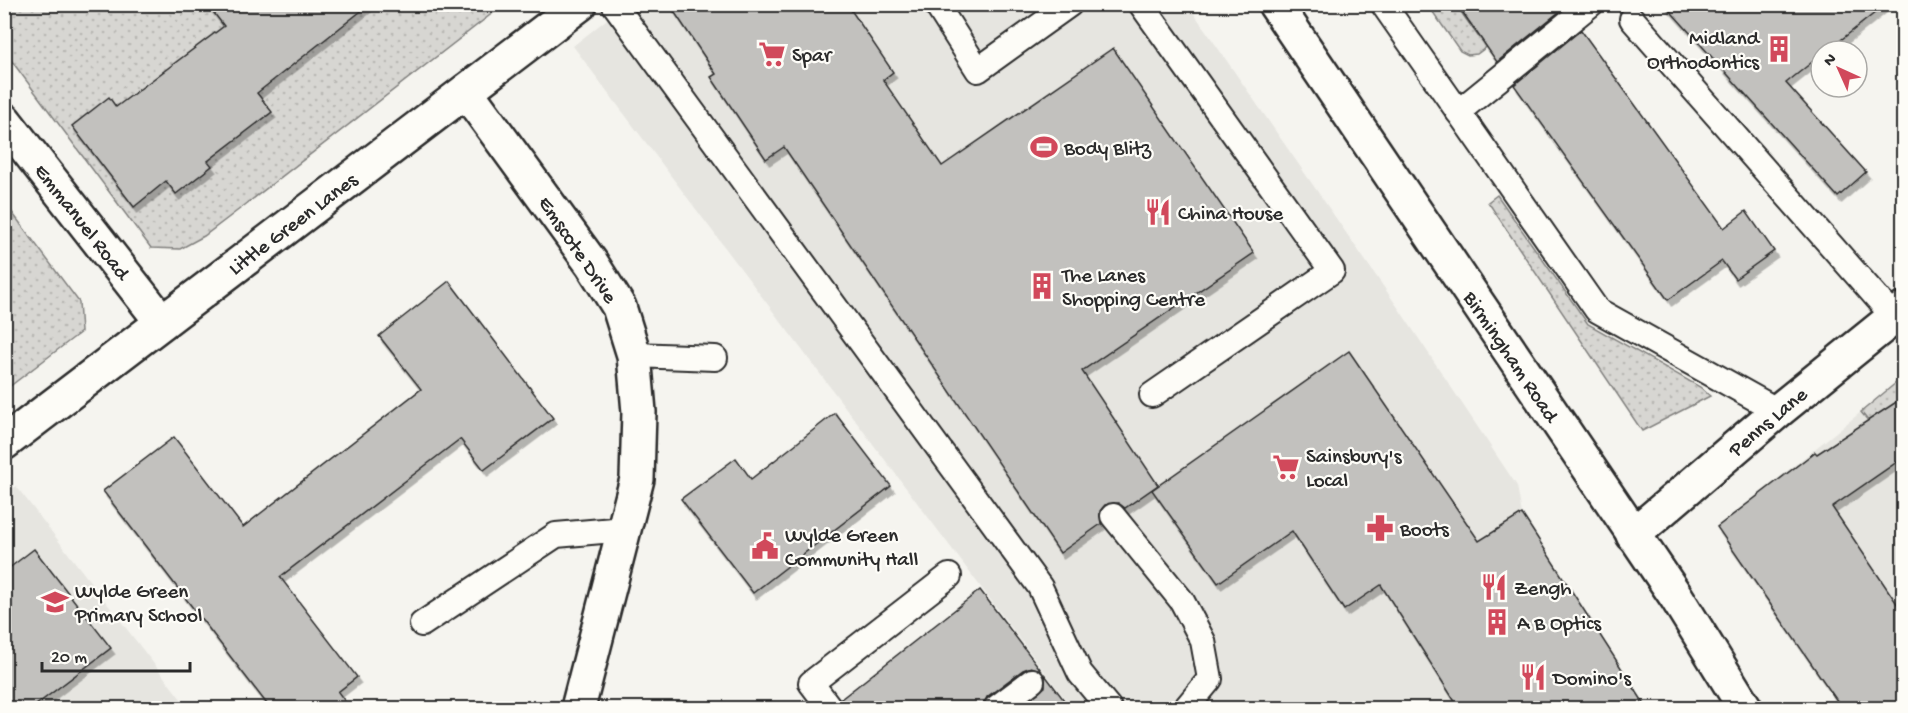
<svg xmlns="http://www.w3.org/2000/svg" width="1908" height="713" font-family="'Gochi Hand',sans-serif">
	<defs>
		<pattern id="grass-dots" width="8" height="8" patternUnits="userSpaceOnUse" patternTransform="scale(1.5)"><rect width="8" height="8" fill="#d7d6d2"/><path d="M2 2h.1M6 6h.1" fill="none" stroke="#b9b8b4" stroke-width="1.8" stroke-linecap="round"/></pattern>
		<filter id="shadow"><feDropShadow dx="3.5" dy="6" stdDeviation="0" flood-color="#0004"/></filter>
	</defs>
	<rect width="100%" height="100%" fill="#f5f4ef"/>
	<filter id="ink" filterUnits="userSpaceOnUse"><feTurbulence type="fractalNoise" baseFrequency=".0167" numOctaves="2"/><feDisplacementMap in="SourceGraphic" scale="12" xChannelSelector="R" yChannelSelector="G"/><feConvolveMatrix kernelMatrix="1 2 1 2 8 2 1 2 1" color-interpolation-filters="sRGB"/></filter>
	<g filter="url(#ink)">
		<!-- built -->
		<g fill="#e6e5e0">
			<polygon points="625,5 1188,5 1399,309 1517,486 1522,514 1647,708 1254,708 1247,701 1238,708 1072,708 573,46"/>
			<polygon points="1861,412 1903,464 1903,708 1842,708 1717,527"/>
			<polygon points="16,486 188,708 5,708 5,495"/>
		</g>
		<!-- grass -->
		<g fill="url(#grass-dots)" stroke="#81807e" stroke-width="1.5">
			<polygon points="5,5 503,5 245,205 204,236 180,249 151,248 5,52"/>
			<polygon points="1428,5 1456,5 1478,36 1524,5 1543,5 1477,54 1468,55 1460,51"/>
			<polygon points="1497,195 1588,324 1700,387 1710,396 1642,431 1488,202"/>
			<polygon points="5,203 79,302 81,332 5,390"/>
			<polygon points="1903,377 1903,464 1861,412"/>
		</g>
		<!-- building -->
		<g fill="#c2c1be" stroke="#2b2b2b" stroke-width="1.5" filter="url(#shadow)">
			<polygon points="207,4 370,4 257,93 272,112 208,161 212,166 176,194 166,181 134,207 72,126 109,97 116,107 224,26"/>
			<polygon points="669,4 847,4 893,72 883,80 942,166 1113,48 1254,253 1082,371 1158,485 1125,508 1118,503 1105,505 1100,511 1101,524 1060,553 784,147 766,159 711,77 716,74"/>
			<polygon points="1457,4 1563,4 1565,7 1497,62"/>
			<polygon points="1664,4 1886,4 1827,51 1821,51 1821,55 1786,83 1866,172 1838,197"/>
			<polygon points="1581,30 1724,228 1746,211 1774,251 1735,279 1722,261 1668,300 1514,85"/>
			<polygon points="449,281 553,418 484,470 460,439 280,577 357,677 338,692 350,708 270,708 103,491 174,437 243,527 421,389 379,336"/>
			<polygon points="1349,351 1479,541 1522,514 1647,708 1459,708 1381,585 1344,610 1292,531 1218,583 1152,490"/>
			<polygon points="1904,397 1904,457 1832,507 1904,614 1904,708 1842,708 1717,527 1815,452 1817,454"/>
			<polygon points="835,413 891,486 753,593 681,499 736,458 751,479"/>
			<polygon points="34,549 111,648 32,708 4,708 4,572"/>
			<polygon points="980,590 1041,670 1031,667 1023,670 987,697 982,708 844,708 841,699"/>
			<polygon points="1045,675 1070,708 1019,708 1045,687"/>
		</g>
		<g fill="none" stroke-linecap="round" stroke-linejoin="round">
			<defs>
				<g id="service">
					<polyline points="614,4 1040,587 1080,673 1109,708"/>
					<polyline points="936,4 978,70 1070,4"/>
					<polyline points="1141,4 1332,271 1152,395"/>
					<polyline points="1383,4 1597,310 1778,411"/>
					<polyline points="1632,19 1894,317"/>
					<polyline points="1458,112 1591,4"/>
					<polyline points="634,355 715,358"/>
					<polyline points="1113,516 1182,601 1203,641 1210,679 1186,708"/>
					<polyline points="422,624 556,535 625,529"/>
					<polyline points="830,708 811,683 949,576"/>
					<polyline points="996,708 1032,681"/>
				</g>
				<g id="minor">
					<polyline points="466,91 592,264 619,307 634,355 639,412 637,479 578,708"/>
					<polyline points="4,120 162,322"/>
					<polyline points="4,443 580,4"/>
				</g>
				<polyline id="secondary" points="1633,535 1778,411 1904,309"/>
				<polyline id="primary" points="1275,4 1677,598 1745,708"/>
			</defs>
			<!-- service casing -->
			<use href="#service" stroke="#2b2b2b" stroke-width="28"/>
			<!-- minor casing -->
			<use href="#minor" stroke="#2b2b2b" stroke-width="38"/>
			<!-- secondary casing -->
			<use href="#secondary" stroke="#2b2b2b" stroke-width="38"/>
			<!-- primary casing -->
			<use href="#primary" stroke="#2b2b2b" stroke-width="38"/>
			<!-- service -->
			<use href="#service" stroke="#fdfcf7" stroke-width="24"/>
			<!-- minor -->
			<use href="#minor" stroke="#fdfcf7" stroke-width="33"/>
			<!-- secondary -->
			<use href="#secondary" stroke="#fdfcf7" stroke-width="33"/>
			<!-- primary -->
			<use href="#primary" stroke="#fdfcf7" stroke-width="33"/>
		</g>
	</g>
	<!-- icons -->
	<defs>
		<symbol id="building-bare" viewBox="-9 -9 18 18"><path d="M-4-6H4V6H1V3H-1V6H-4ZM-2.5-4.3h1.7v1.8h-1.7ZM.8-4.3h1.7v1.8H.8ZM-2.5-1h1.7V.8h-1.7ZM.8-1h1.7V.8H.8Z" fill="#d1495b" stroke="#fdfcf7" stroke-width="2.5" paint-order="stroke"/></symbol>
		<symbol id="supermarket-bare" viewBox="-9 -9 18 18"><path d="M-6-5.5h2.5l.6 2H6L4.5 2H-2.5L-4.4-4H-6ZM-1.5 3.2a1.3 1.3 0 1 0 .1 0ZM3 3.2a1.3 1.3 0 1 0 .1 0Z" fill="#d1495b" stroke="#fdfcf7" stroke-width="2.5" paint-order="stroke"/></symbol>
		<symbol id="stadium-bare" viewBox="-9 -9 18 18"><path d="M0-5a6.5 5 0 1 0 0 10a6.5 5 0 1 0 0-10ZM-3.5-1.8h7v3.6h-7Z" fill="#d1495b" stroke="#fdfcf7" stroke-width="2.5" paint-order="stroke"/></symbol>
		<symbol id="restaurant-bare" viewBox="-9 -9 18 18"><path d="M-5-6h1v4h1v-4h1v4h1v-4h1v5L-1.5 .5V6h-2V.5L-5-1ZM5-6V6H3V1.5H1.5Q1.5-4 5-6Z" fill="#d1495b" stroke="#fdfcf7" stroke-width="2.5" paint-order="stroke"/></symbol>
		<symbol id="pharmacy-bare" viewBox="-9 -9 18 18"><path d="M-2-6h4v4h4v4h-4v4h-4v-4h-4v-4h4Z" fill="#d1495b" stroke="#fdfcf7" stroke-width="2.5" paint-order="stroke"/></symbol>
		<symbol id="civic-bare" viewBox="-9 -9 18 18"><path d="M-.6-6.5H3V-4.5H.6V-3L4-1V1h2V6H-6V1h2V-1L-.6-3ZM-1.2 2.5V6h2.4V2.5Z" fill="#d1495b" stroke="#fdfcf7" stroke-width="2.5" paint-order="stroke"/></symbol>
		<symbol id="school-bare" viewBox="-9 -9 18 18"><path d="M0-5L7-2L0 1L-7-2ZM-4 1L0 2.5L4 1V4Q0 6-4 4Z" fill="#d1495b" stroke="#fdfcf7" stroke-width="2.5" paint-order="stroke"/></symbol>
	</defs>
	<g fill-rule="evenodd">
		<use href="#building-bare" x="1760" y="30" width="38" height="38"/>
		<use href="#supermarket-bare" x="753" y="35" width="38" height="38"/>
		<use href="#stadium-bare" x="1025" y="128" width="38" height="38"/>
		<use href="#restaurant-bare" x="1139" y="193" width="38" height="38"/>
		<use href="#building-bare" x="1023" y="267" width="38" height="38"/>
		<use href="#supermarket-bare" x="1267" y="448" width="38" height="38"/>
		<use href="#pharmacy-bare" x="1361" y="509" width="38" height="38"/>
		<use href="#civic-bare" x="746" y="527" width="38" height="38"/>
		<use href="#restaurant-bare" x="1475" y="568" width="38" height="38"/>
		<use href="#school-bare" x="36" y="583" width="38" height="38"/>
		<use href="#building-bare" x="1478" y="603" width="38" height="38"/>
		<use href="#restaurant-bare" x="1514" y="658" width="38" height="38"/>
	</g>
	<g text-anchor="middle" stroke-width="4.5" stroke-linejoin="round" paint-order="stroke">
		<!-- poi labels -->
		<g font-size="21" fill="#2b2b2b" stroke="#fdfcf7" text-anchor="start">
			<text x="1759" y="44" text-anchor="end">Midland<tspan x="1759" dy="24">Orthodontics</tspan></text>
			<text x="792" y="61">Spar</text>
			<text x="1064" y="154">Body Blitz</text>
			<text x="1178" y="219">China House</text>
			<text x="1062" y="281">The Lanes<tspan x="1062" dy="24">Shopping Centre</tspan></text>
			<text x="1306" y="462">Sainsbury's<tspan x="1306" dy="24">Local</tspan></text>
			<text x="1400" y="535">Boots</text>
			<text x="785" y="541">Wylde Green<tspan x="785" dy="24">Community Hall</tspan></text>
			<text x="1514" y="594">Zengh</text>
			<text x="75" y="597">Wylde Green<tspan x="75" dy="24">Primary School</tspan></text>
			<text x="1517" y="629">A B Optics</text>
			<text x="1553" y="684">Domino's</text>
		</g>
		<!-- street labels -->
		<g font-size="21" fill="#2b2b2b" stroke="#fdfcf7">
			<text transform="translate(83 221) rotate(52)" y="7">Emmanuel Road</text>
			<text transform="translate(292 223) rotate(-37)" y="7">Little Green Lanes</text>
			<text transform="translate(579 249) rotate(56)" y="7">Emscote Drive</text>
			<text transform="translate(1512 356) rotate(56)" y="7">Birmingham Road</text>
			<text transform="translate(1767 421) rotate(-40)" y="7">Penns Lane</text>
		</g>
	</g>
	<!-- margin -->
	<rect width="1908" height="713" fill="none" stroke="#fdfcf7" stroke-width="24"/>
	<rect x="12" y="12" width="1884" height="689" fill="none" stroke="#2b2b2b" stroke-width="2" filter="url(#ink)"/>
	<!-- north arrow -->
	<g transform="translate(1839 69) rotate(315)"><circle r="28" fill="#fdfcf7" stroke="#a9a8a5" stroke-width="1.5"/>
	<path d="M0-4.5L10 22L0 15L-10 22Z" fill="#d1495b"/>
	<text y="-9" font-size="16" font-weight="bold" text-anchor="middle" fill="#2b2b2b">N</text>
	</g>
	<!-- scale -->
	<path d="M42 662v9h148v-9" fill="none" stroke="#2b2b2b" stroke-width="3"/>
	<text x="51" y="662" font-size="18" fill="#2b2b2b" stroke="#fdfcf7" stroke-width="4.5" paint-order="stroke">20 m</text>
</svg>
